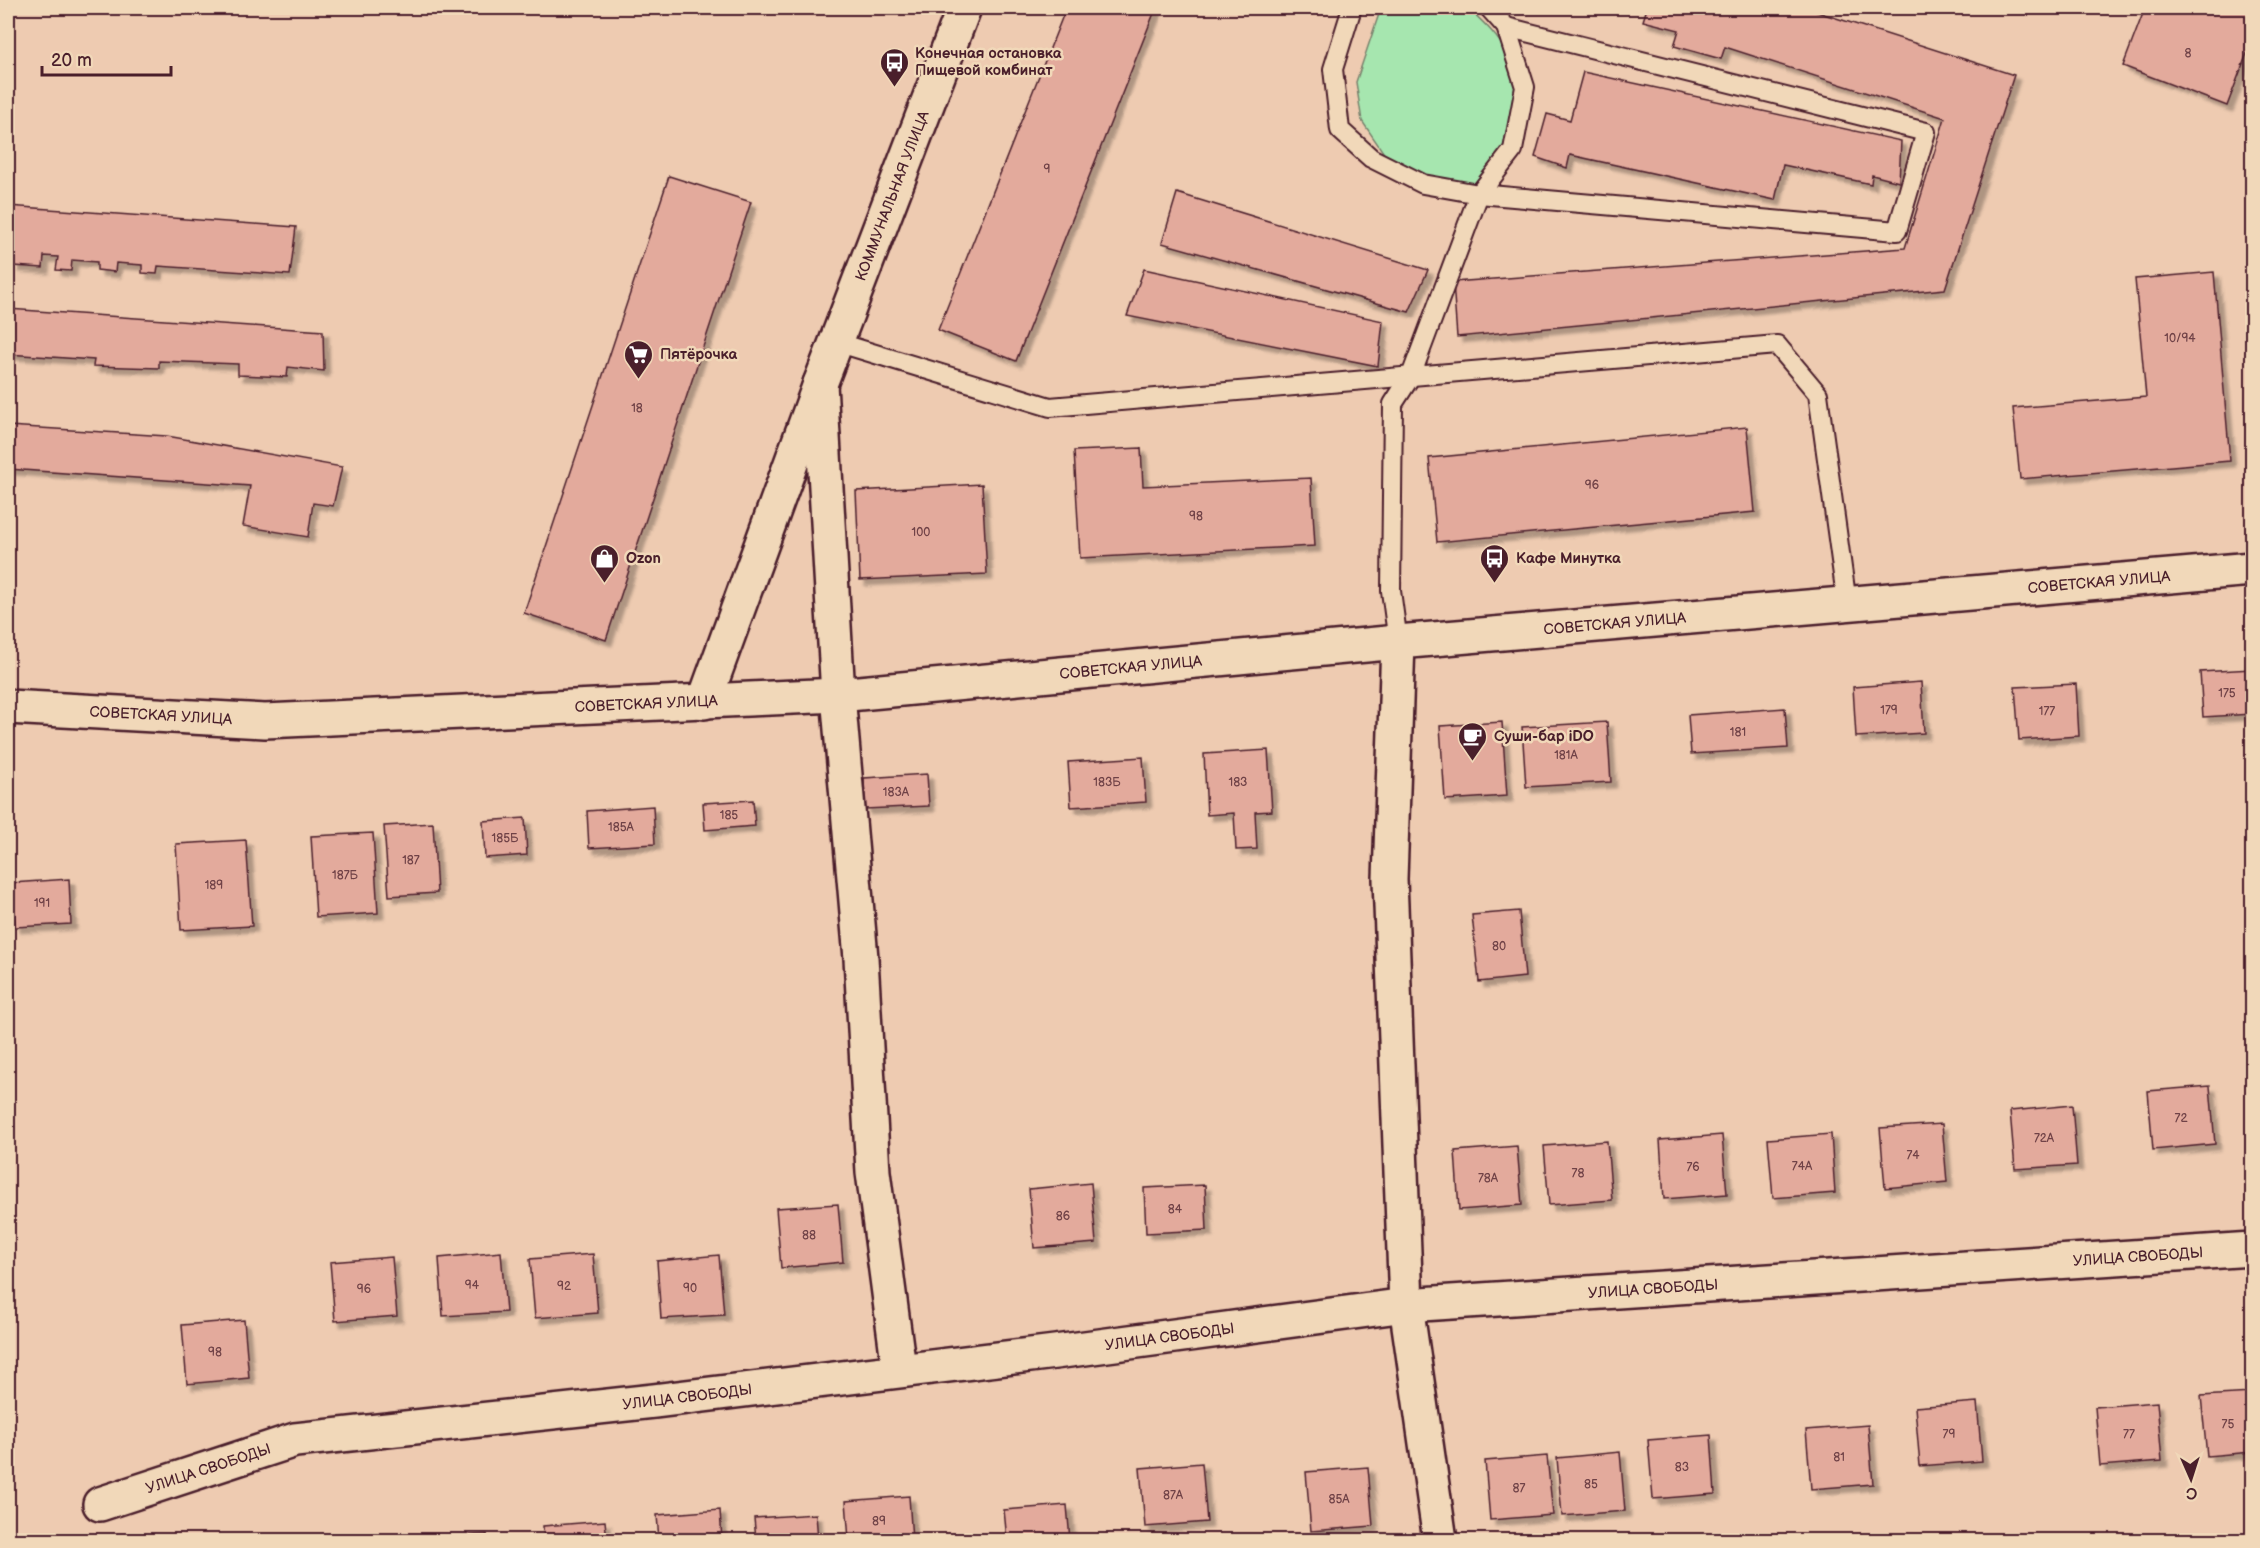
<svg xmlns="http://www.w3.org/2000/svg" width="2260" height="1548" font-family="'Balsamiq Sans',sans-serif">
	<defs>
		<filter id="shadow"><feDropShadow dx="5.5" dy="5.5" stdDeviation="1.5" flood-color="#0004"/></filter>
	</defs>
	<rect width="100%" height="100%" fill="#eecbb1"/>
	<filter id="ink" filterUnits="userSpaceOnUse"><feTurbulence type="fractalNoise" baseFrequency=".0167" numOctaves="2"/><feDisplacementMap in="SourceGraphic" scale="12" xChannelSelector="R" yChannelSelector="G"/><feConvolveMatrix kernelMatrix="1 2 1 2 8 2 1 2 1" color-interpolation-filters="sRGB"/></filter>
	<g filter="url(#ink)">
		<!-- green -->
		<path fill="#a6e6af" stroke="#78826d" stroke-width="1.5" d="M 1381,8 L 1468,8 C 1483,22 1498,35 1507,54 C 1524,90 1515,137 1493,170 C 1488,177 1475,183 1467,189 L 1442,183 L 1385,155 L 1362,121 L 1356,82 Z"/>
		<!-- building -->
		<g fill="#e3aa9c" stroke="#4a1f2b" stroke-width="1.5" filter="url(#shadow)">
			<polygon points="1066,8 1156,8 1016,361 938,330"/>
			<polygon points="1647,8 1805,8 2014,75 1945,289 1457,337 1453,282 1905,248 1945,118 1725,47 1721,59 1674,46 1679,30 1643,21"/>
			<polygon points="2145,8 2252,8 2252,40 2227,106 2123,66"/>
			<polygon points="1583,72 1901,141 1899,182 1872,175 1871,184 1783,165 1775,200 1570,155 1567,168 1535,157 1547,114 1570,120"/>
			<polygon points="669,176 751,202 606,640 524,613"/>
			<polygon points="1177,193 1428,270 1409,312 1162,243"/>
			<polygon points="8,206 296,227 290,275 158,266 157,274 142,273 142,265 116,263 115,272 97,270 97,262 72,260 71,271 56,270 58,257 44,256 43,268 14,266 14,253 8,253"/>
			<polygon points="1144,269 1383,321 1378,366 1127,316"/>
			<polygon points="2214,272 2230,461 2020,479 2013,408 2146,397 2135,279"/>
			<polygon points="8,309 323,331 324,371 288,367 287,377 238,375 238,364 159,361 159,368 93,366 94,360 8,354"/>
			<polygon points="8,426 167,436 342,467 333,506 313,503 308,537 243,526 250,486 8,469"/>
			<polygon points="1747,427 1755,512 1437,542 1429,458"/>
			<polygon points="1141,448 1143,486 1311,478 1315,546 1080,558 1074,451"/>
			<polygon points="982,484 987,574 860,580 856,491"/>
			<polygon points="2252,669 2252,714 2203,717 2200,672"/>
			<polygon points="1921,682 1924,733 1856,737 1853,687"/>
			<polygon points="2076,684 2079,736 2019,740 2015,687"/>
			<polygon points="1785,708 1788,748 1691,754 1688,715"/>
			<polygon points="1502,722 1507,796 1445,800 1440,726"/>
			<polygon points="1607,722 1611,782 1526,787 1522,727"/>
			<polygon points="1268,750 1272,811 1255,812 1257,849 1236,850 1234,813 1207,815 1204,754"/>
			<polygon points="1143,757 1146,802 1071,807 1068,762"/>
			<polygon points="927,774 929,806 865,809 864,778"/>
			<polygon points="753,800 755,826 705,830 703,803"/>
			<polygon points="653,806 655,844 589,848 587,811"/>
			<polygon points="525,818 527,855 485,858 483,821"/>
			<polygon points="433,823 437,893 389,896 384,826"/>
			<polygon points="373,833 378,913 316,917 311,836"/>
			<polygon points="246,840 252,926 181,930 176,844"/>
			<polygon points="69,879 71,924 15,927 12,883"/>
			<polygon points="1519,911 1525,977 1479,982 1472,915"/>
			<polygon points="2210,1086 2215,1144 2153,1150 2148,1091"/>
			<polygon points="2072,1105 2077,1165 2015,1169 2010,1111"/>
			<polygon points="1942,1124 1947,1182 1885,1188 1880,1128"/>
			<polygon points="1831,1134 1835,1193 1773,1198 1768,1139"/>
			<polygon points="1722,1135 1727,1194 1664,1199 1660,1140"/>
			<polygon points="1607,1141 1612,1200 1549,1205 1544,1146"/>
			<polygon points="1517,1146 1522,1205 1459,1210 1455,1151"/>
			<polygon points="1091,1183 1096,1243 1034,1248 1029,1189"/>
			<polygon points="1205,1185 1207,1230 1146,1233 1144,1188"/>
			<polygon points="838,1204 843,1262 781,1268 776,1208"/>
			<polygon points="501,1252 506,1312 443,1316 439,1258"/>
			<polygon points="593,1254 598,1313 535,1318 530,1259"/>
			<polygon points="719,1255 724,1315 661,1319 657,1261"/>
			<polygon points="392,1257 397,1316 335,1321 330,1262"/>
			<polygon points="244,1320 249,1378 187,1384 182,1325"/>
			<polygon points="2252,1393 2252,1452 2207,1456 2201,1396"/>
			<polygon points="1977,1402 1982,1461 1920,1466 1915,1407"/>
			<polygon points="2157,1402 2162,1461 2100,1466 2095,1407"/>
			<polygon points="1868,1425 1873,1484 1811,1489 1806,1430"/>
			<polygon points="1711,1435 1715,1494 1653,1499 1648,1440"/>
			<polygon points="1620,1452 1625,1511 1562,1516 1557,1458"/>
			<polygon points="1547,1456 1553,1515 1490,1520 1485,1461"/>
			<polygon points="1202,1463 1207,1522 1145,1527 1140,1468"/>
			<polygon points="1368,1467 1373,1526 1311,1531 1306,1472"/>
			<polygon points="909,1496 912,1540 849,1540 846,1501"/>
			<polygon points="1067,1505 1070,1540 1007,1540 1004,1510"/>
			<polygon points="720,1510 722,1540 659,1540 657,1515"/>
			<polygon points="816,1514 818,1540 756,1540 754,1518"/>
			<polygon points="605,1521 607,1540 544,1540 543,1526"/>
			<polygon points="487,1534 488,1540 425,1540 425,1538"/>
		</g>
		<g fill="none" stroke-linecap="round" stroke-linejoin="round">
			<defs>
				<g id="service">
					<polyline points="1352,8 1333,69 1340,130 1371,158 1423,184 1479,194 1897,231 1926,132 1506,27"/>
					<polyline points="836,342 1050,407 1777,345 1818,394 1847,604"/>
					<polyline points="1398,642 1391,591 1393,404 1411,376 1479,194 1513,150 1525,87 1506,27 1489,8"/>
				</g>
				<g id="minor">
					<polyline points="820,384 838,695 861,958 873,1172 899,1369"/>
					<polyline points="1398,642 1390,879 1406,1305 1440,1540"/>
					<path id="s1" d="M 704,702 L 820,384 L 964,8"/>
					<path id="s2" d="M 100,1504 L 295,1440 L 654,1401 L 1055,1352 L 1406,1305 L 2252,1249"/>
				</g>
				<g id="secondary">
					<path id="s3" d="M 8,707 L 265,721 L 838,695 L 1398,642 L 2252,569"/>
				</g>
			</defs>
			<!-- service casing -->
			<use href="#service" stroke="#4a1f2b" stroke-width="22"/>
			<!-- minor casing -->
			<use href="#minor" stroke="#4a1f2b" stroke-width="38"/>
			<!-- secondary casing -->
			<use href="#secondary" stroke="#4a1f2b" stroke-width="38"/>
			<!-- service -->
			<use href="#service" stroke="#f1d8b9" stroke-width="18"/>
			<!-- minor -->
			<use href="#minor" stroke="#f1d8b9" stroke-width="33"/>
			<!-- secondary -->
			<use href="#secondary" stroke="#f1d8b9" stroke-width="33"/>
		</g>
	</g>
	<!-- icons -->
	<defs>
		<symbol id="bus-pin" viewBox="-11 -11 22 30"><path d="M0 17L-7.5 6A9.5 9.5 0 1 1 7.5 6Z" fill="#4a1f2b" stroke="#f1d8b9"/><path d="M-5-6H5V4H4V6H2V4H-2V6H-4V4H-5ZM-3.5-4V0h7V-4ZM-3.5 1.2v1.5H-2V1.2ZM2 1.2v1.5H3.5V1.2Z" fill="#fff"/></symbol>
		<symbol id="supermarket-pin" viewBox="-11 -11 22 30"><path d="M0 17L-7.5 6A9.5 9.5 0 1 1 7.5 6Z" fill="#4a1f2b" stroke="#f1d8b9"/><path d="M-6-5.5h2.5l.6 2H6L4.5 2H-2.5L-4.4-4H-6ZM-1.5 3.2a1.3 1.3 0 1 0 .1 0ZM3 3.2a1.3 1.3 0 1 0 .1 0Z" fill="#fff"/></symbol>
		<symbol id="shop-pin" viewBox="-11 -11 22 30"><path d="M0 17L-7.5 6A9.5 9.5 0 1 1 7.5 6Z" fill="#4a1f2b" stroke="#f1d8b9"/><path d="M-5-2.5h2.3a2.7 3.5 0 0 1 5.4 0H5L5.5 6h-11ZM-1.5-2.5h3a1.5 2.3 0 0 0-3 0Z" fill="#fff"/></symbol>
		<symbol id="cafe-pin" viewBox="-11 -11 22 30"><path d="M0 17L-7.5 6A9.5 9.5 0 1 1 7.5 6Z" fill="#4a1f2b" stroke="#f1d8b9"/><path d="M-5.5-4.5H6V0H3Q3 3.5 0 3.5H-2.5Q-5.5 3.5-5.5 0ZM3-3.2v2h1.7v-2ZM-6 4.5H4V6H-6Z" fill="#fff"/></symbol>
	</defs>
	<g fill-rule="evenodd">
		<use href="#bus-pin" x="878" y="46" width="33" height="45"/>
		<use href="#supermarket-pin" x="622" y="338" width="33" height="45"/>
		<use href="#shop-pin" x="588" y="542" width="33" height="45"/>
		<use href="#bus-pin" x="1478" y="542" width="33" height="45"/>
		<use href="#cafe-pin" x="1456" y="720" width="33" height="45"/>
	</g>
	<g text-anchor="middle" stroke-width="5" stroke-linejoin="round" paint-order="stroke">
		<!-- number labels -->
		<g font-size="12" fill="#704247">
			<text x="2188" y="57">8</text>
			<text x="1047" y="173">9</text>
			<text x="2180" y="342">10/94</text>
			<text x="637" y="412">18</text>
			<text x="1592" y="489">96</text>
			<text x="1196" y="520">98</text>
			<text x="921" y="536">100</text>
			<text x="2227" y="697">175</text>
			<text x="1889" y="714">179</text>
			<text x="2047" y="715">177</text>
			<text x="1738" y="736">181</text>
			<text x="1566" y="759">181А</text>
			<text x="1107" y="786">183Б</text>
			<text x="1238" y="786">183</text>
			<text x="896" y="796">183А</text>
			<text x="729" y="819">185</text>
			<text x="621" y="831">185А</text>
			<text x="505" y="842">185Б</text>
			<text x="411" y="864">187</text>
			<text x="345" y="879">187Б</text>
			<text x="214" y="889">189</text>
			<text x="42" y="907">191</text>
			<text x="1499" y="950">80</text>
			<text x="2181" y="1122">72</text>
			<text x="2044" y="1142">72А</text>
			<text x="1913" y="1159">74</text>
			<text x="1802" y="1170">74А</text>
			<text x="1693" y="1171">76</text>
			<text x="1578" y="1177">78</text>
			<text x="1488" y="1182">78А</text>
			<text x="1175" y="1213">84</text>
			<text x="1063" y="1220">86</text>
			<text x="809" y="1239">88</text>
			<text x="472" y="1289">94</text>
			<text x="564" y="1290">92</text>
			<text x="690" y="1292">90</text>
			<text x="364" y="1293">96</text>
			<text x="215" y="1356">98</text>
			<text x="2228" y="1428">75</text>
			<text x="1949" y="1438">79</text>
			<text x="2129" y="1438">77</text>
			<text x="1839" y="1461">81</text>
			<text x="1682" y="1471">83</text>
			<text x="1591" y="1488">85</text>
			<text x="1519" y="1492">87</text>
			<text x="1173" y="1499">87А</text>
			<text x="1339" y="1503">85А</text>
			<text x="879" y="1525">89</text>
		</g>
		<!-- poi labels -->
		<g font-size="15" font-weight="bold" fill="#4a1f2b" stroke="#f1d8b9" text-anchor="start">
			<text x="915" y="58">Конечная остановка<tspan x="915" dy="17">Пищевой комбинат</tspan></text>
			<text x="660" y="359">Пятёрочка</text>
			<text x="626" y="563">Ozon</text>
			<text x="1516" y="563">Кафе Минутка</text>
			<text x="1494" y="741">Суши-бар iDO</text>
		</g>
		<!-- street labels -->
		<g font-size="15" fill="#4a1f2b" stroke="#f1d8b9">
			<text dy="5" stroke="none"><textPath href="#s1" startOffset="540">КОММУНАЛЬНАЯ УЛИЦА</textPath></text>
			<text dy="5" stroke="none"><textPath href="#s3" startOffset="2097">СОВЕТСКАЯ УЛИЦА</textPath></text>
			<text dy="5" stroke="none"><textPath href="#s3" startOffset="1611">СОВЕТСКАЯ УЛИЦА</textPath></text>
			<text dy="5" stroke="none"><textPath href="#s3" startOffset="1125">СОВЕТСКАЯ УЛИЦА</textPath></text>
			<text dy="5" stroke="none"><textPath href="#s3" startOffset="639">СОВЕТСКАЯ УЛИЦА</textPath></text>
			<text dy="5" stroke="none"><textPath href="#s3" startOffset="153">СОВЕТСКАЯ УЛИЦА</textPath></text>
			<text dy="5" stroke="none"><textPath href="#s2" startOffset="2058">УЛИЦА СВОБОДЫ</textPath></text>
			<text dy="5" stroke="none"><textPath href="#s2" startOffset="1572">УЛИЦА СВОБОДЫ</textPath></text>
			<text dy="5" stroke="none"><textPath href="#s2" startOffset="1086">УЛИЦА СВОБОДЫ</textPath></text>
			<text dy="5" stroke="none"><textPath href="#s2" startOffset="600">УЛИЦА СВОБОДЫ</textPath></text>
			<text dy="5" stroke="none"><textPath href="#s2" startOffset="114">УЛИЦА СВОБОДЫ</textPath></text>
		</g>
	</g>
	<!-- margin -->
	<rect width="2260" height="1548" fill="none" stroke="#f1d8b9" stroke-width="30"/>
	<rect x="15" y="15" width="2230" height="1518" fill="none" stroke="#4a1f2b" stroke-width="2" filter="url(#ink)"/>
	<!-- north arrow -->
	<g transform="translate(2191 1479) rotate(177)" stroke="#f1d8b9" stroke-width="4.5" paint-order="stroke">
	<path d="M0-4.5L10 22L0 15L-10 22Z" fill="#4a1f2b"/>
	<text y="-9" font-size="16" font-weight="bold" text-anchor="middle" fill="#4a1f2b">С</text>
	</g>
	<!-- scale -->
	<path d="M42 66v9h129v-9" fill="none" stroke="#4a1f2b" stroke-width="3"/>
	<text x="51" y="66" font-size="18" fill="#4a1f2b" stroke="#f1d8b9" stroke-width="4.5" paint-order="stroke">20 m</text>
</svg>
